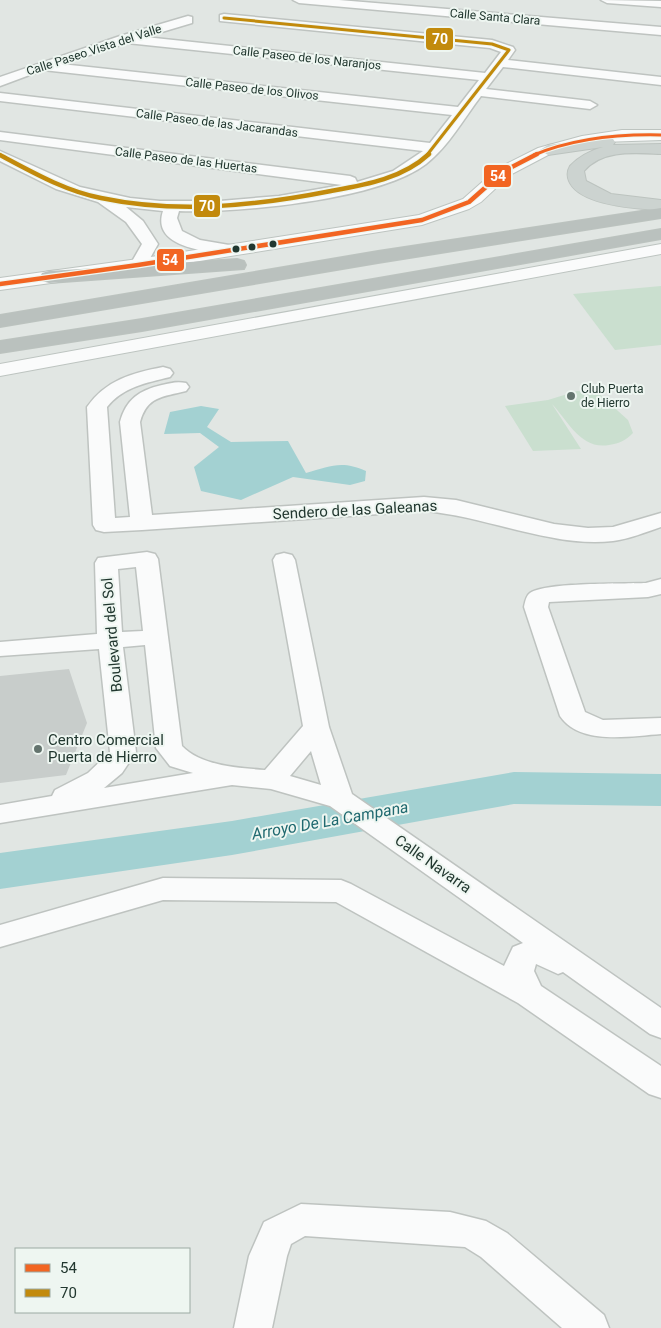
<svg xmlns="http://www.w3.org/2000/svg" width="661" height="1328" font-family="Roboto,sans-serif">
	<rect width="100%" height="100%" fill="#e1e6e3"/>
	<!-- green -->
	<g fill="#cadfcf">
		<polygon points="661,286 661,345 615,350 573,294"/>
		<path d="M 577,391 L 598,393 L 628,420 L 633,433 C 625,441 620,443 609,445 C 581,450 568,421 552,404 L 581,449 L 533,451 L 505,406 L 548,400 Z"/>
	</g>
	<!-- water -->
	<path fill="#a3d1d2" d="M 201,406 L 219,409 L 207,427 L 231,442 L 288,441 L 306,473 C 330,466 342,460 366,471 L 365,481 L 350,485 L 293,477 L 241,500 L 201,491 L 194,467 L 219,447 L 200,433 L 164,434 L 170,412 Z"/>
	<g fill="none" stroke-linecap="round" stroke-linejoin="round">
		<!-- river -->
		<polygon fill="#a3d1d2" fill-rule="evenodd" points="514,772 661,774 661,806 514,804 232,855 0,889 0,853 232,821"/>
	</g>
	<!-- building -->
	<polygon fill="#c8cdcb" points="69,669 87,723 66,775 0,783 0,676"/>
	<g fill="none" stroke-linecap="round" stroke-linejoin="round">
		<defs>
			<g id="minor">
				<polygon points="293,0 339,0 661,27 661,35 299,3"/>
				<polygon points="601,0 661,1 661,7 607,3"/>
				<path d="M 224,14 L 492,40 L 513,47 L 515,50 L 508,60 L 661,77 L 661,85 L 503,67 L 486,89 L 590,101 L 597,105 L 590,109 L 481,96 C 464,118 449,146 426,164 C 379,200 239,213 179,211 L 177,218 L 182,231 L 200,240 L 235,246 L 237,250 L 235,254 L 229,255 C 205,251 151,247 163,211 L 126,207 L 143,221 L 158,244 L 144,269 L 132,269 L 130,265 L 142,244 L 126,222 L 98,202 L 56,189 L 0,161 L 0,151 L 80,187 L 130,198 L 160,201 L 220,201 L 279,196 L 342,185 L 0,140 L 0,132 L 350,176 L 355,178 L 357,182 L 393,171 L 423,151 L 0,101 L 0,93 L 430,143 L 452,115 L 43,70 L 0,86 L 0,77 L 120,36 L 188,16 L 192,17 L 192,23 L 145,37 L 485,73 L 501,52 L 490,48 L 220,21 L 220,15 ZM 127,43 L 479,80 L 458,107 L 61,64 Z"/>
				<path d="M 163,367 L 170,369 L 173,373 L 170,377 C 146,383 123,387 107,407 L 115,518 L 130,517 L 120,422 C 126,399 140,390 162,385 C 171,383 177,381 186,383 L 189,387 L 186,391 C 163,397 147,396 140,422 L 152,515 L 424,497 L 456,500 L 554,524 L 588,528 L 613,527 L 661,513 L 661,527 C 646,532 629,539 613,541 C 552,548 486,516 424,511 L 142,530 L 104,532 L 96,530 L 93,525 L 87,407 C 106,380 132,373 163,367 Z"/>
				<path d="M 147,552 L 155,554 L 158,559 L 182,746 C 201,766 239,768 265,770 L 303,726 L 273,560 L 276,555 L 284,553 L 292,555 L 295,560 L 329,727 L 352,794 L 661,1008 L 661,1038 L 650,1034 L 563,972 L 558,974 L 536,964 L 534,971 L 541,986 L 661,1066 L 661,1098 L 649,1094 L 518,1003 L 336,902 L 163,900 L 0,947 L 0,925 L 163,878 L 341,880 L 351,884 L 504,966 L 513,947 L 523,943 L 330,806 L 271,789 L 232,785 L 0,823 L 0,805 L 52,796 L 55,790 L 88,773 L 110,752 L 99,649 L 0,656 L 0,642 L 97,634 L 95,563 L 98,558 ZM 136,567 L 143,631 L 122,632 L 118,569 ZM 145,645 L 156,748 L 170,766 L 193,773 L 104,788 L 122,773 L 136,752 L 123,647 ZM 311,751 L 321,785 L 290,776 Z"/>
				<path d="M 661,579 L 661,594 L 648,597 L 549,602 L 548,607 L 585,712 L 603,720 L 661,718 L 661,734 C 631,736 580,746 560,716 L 524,607 C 525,602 526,596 530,593 C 546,582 624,584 646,583 Z"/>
				<polygon points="301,1204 450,1212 486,1221 507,1233 604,1315 609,1328 562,1328 481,1257 465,1247 305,1236 291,1244 287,1256 272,1328 234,1328 249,1256 264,1222"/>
			</g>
			<g id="secondary">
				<polygon points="622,130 661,130 661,140 602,142 550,154 510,175 481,202 469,209 422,225 138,271 0,290 0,278 138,259 419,215 463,199 498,168 538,148 582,136"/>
				<polygon points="661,244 661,254 0,376 0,364"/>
			</g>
			<path id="primary" d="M 607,137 L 613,139 L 615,142 L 613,145 L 661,144 L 661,154 C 635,153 603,149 584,171 L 586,181 L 611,194 L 661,200 L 661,210 C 638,209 579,206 569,181 C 567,176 567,171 570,166 C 579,156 590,151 603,147 L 548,155 L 540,150 L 548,145 Z"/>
			<g id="motorway">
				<polygon points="661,208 661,218 378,263 0,327 0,315 378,251"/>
				<polygon points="661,229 661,239 142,331 0,353 0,341 142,319"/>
				<polygon points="237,259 244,261 246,265 244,269 49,283 42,281 40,277 42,273 49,271"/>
			</g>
		</defs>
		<!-- minor casing -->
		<use href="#minor" stroke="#bec3c0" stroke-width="3"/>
		<!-- secondary casing -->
		<use href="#secondary" stroke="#bdc4c0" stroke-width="2"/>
		<!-- primary casing -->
		<use href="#primary" stroke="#bcc3bf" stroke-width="2"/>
		<!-- motorway casing -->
		<use href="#motorway" stroke="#bcc3bf" stroke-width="2"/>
		<!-- minor -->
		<use href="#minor" fill="#fafbfb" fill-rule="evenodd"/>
		<!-- secondary -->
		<use href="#secondary" fill="#fafbfb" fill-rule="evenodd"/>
		<!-- primary -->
		<use href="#primary" fill="#ccd3d0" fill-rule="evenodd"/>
		<!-- motorway -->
		<use href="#motorway" fill="#bac1be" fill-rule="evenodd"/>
		<defs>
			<path id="bus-1-far1" d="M 534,155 C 575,138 618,134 661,135"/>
			<polyline id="bus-1" points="0,284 138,265 422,220 469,202 504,171 537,154"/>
			<polyline id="bus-2-far1" points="224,18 492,44 509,50 427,155"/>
			<path id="bus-2" d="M 0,155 C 32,172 65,191 101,198 C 177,214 255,206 331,191 C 365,185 402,179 429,154"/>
		</defs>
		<!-- bus-1-far1 casing -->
		<use href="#bus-1-far1" stroke="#eef6f1" stroke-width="5"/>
		<!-- bus-1 casing -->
		<use href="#bus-1" stroke="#eef6f1" stroke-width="7"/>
		<!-- bus-2-far1 casing -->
		<use href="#bus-2-far1" stroke="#eef6f1" stroke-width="5"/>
		<!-- bus-2 casing -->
		<use href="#bus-2" stroke="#eef6f1" stroke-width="7"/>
		<!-- bus-1-far1 -->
		<use href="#bus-1-far1" stroke="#f26522" stroke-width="3"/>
		<!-- bus-1 -->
		<use href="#bus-1" stroke="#f26522" stroke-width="4.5"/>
		<!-- bus-2-far1 -->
		<use href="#bus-2-far1" stroke="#c28a0c" stroke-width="3"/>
		<!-- bus-2 -->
		<use href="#bus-2" stroke="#c28a0c" stroke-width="4.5"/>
	</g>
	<!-- markers -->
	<g fill="#21372f" stroke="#eef6f1" stroke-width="2">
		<circle cx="273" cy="244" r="4.5"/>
		<circle cx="252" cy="247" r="4.5"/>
		<circle cx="236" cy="249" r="4.5"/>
	</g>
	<g fill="#64746e" stroke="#eef6f1" stroke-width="2">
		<circle cx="571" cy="396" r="5"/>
		<circle cx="38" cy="749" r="5"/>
	</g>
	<g text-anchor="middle" stroke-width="4" stroke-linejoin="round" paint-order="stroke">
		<!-- far-street labels -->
		<g font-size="12" fill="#21372f" stroke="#eef6f1">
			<text transform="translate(495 17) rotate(5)" y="4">Calle Santa Clara</text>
			<text transform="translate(94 50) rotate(-18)" y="4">Calle Paseo Vista del Valle</text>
			<text transform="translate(307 58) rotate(6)" y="4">Calle Paseo de los Naranjos</text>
			<text transform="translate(252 89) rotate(6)" y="4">Calle Paseo de los Olivos</text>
			<text transform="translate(217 123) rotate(7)" y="4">Calle Paseo de las Jacarandas</text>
			<text transform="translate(186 160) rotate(7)" y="4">Calle Paseo de las Huertas</text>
		</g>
		<!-- far-poi labels -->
		<g font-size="12" fill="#21372f" stroke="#eef6f1" text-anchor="start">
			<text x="581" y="393">Club Puerta<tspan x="581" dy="14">de Hierro</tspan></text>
		</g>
		<!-- street labels -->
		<g font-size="15" fill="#21372f" stroke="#eef6f1">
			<text transform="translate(355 510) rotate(-3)" y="5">Sendero de las Galeanas</text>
			<text transform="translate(112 635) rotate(-95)" y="5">Boulevard del Sol</text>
			<text transform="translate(433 864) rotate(35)" y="5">Calle Navarra</text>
		</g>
		<!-- poi labels -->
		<g font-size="15" fill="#21372f" stroke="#eef6f1" text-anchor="start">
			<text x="48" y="745">Centro Comercial<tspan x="48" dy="17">Puerta de Hierro</tspan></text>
		</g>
		<!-- water labels -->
		<g font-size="16" font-style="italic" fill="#1f696f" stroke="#eef6f1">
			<text transform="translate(330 820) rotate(-10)" y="6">Arroyo De La Campana</text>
		</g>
	</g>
	<g stroke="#eef6f1" stroke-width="2">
		<rect x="425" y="27" width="29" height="24" rx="5" fill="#c28a0c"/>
		<rect x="483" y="164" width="29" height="24" rx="5" fill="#f26522"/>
		<rect x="193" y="194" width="28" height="24" rx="5" fill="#c28a0c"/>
		<rect x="156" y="248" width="29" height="24" rx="5" fill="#f26522"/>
	</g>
	<g font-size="14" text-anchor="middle" font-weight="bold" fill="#fff">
		<text x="440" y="44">70</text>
		<text x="498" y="181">54</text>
		<text x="207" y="211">70</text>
		<text x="170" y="265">54</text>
	</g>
	<!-- legend -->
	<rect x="15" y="1248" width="175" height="65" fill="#eef6f1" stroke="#9caaa3"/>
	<rect x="25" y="1264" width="25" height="8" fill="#f26522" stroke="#9caaa3"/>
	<text x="60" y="1273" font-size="15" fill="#21372f">54</text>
	<rect x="25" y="1289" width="25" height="8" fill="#c28a0c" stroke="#9caaa3"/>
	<text x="60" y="1298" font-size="15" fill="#21372f">70</text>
</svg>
